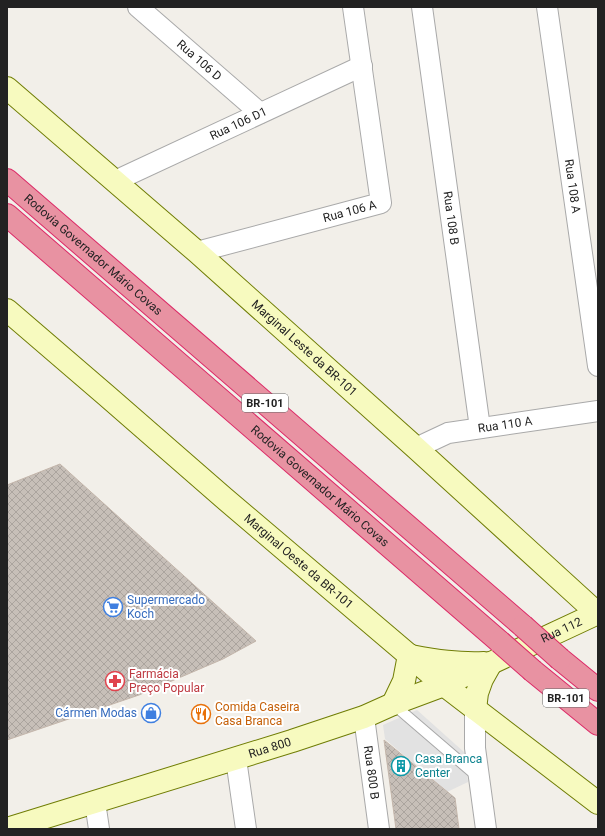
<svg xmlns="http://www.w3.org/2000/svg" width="605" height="836" font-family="Roboto,sans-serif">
	<defs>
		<pattern id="building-cross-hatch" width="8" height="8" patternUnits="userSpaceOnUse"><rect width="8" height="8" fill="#c7bfb8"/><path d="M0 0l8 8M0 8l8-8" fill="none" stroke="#aba49e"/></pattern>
	</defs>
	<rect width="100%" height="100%" fill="#f2efe9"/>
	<!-- parking -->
	<polygon fill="#e2e2e2" points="417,710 465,753 468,782 447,792 385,739 383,725"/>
	<!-- building -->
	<g fill="url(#building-cross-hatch)" stroke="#c4b6ab">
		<polygon points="60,464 256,641 223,659 139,695 7,740 7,485"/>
		<polygon points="384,740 455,798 459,829 396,829"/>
	</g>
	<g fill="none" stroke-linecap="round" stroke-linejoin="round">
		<defs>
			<polyline id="service" points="393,704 478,777"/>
			<g id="minor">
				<path id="s1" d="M 138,7 L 260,113"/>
				<path id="s2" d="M 422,7 L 480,428"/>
				<path id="s3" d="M 547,7 L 598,366"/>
				<path id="s4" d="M 115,181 L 362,66"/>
				<path id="s5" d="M 197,252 L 381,203 L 353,7"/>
				<path id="s6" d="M 416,448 L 448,433 L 598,411"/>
				<polyline points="475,709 475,748 486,829"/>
				<path id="s7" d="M 364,717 L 379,829"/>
				<polyline points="236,759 246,829"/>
				<polyline points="95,802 99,829"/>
			</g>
			<g id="secondary">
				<path id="s8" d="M 7,88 L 197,252 L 416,448 L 598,614"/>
				<path id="s9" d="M 7,310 L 107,396 L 224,498 L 444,685 L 598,803"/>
				<path d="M 411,656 C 437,661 457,664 484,663"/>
				<polyline points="393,704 404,681 409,655"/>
				<polyline points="475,709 477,693 482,679 491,663"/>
				<path id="s10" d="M 7,829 L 292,741 L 364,717 L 393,704 L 444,685 L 598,613"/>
			</g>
			<g id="motorway">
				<path id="s11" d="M 7,180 L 523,626"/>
				<path id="s12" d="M 7,215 L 500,642"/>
				<polyline points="560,659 598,690"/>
				<polyline points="533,671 598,724"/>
			</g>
		</defs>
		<!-- service casing -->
		<use href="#service" stroke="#a9a9a9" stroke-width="12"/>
		<!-- minor casing -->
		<use href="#minor" stroke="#a9a9a9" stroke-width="22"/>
		<!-- secondary casing -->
		<use href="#secondary" stroke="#707d05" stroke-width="24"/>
		<!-- motorway casing -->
		<use href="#motorway" stroke="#dc2a67" stroke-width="24"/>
		<!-- service -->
		<use href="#service" stroke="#fff" stroke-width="10"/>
		<!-- minor -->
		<use href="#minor" stroke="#fff" stroke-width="20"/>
		<!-- secondary -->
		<use href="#secondary" stroke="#f7fabf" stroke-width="22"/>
		<!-- motorway -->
		<use href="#motorway" stroke="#e892a2" stroke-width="22"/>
		<defs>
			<g id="motorway-bridge">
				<polyline points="523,626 560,659"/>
				<polyline points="500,642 533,671"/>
			</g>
		</defs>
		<!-- motorway-bridge casing -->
		<use href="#motorway-bridge" stroke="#dc2a67" stroke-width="24" stroke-linecap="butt"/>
		<!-- motorway-bridge -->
		<use href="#motorway-bridge" stroke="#e892a2" stroke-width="22"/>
	</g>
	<!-- icons -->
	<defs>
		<symbol id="supermarket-ring" viewBox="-11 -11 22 22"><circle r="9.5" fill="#fff" stroke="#3f7fe0" stroke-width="1.5"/><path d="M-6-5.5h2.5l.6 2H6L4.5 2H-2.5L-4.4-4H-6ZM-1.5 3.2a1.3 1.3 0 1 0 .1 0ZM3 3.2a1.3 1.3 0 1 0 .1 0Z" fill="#3f7fe0"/></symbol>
		<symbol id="pharmacy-ring" viewBox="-11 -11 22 22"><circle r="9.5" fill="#fff" stroke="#e0444e" stroke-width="1.5"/><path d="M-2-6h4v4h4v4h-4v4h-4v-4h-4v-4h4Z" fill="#e0444e"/></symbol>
		<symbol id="shop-ring" viewBox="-11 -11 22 22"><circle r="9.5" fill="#fff" stroke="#3f7fe0" stroke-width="1.5"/><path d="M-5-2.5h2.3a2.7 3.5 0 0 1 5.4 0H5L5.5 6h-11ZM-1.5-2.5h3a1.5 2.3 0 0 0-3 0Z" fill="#3f7fe0"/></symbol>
		<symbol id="restaurant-ring" viewBox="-11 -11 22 22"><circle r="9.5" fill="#fff" stroke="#e8710a" stroke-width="1.5"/><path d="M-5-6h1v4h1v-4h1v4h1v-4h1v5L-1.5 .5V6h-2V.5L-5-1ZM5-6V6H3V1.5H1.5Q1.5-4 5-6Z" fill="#e8710a"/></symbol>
		<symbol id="building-ring" viewBox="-11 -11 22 22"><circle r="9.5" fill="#fff" stroke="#0f9aa8" stroke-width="1.5"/><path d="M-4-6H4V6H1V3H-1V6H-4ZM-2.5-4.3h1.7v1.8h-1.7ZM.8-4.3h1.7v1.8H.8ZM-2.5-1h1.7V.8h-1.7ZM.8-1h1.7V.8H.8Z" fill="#0f9aa8"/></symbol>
	</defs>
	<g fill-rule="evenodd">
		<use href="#supermarket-ring" x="102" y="596" width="22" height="22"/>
		<use href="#pharmacy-ring" x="104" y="670" width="22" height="22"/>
		<use href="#shop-ring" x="140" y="702" width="22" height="22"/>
		<use href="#restaurant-ring" x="190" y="703" width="22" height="22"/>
		<use href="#building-ring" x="390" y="755" width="22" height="22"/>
	</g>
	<g text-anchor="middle" stroke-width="4" stroke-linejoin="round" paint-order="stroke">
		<!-- shield labels -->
		<g fill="#fff" stroke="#646464" stroke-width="1">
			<rect x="242" y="394" width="46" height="18" rx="3"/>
			<rect x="543" y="689" width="46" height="18" rx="3"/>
		</g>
		<g font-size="11" font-weight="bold" fill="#222">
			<text x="265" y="407">BR-101</text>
			<text x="566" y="702">BR-101</text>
		</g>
		<!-- street labels -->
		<g font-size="12" fill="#222" stroke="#fff">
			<text dy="4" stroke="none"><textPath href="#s1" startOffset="81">Rua 106 D</textPath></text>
			<text dy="4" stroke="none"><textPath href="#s4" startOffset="136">Rua 106 D1</textPath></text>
			<text dy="4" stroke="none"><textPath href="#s3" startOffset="181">Rua 108 A</textPath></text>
			<text dy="4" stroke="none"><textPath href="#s5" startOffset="158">Rua 106 A</textPath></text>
			<text dy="4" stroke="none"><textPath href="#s2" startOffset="213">Rua 108 B</textPath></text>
			<text dy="4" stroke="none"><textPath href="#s11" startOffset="114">Rodovia Governador Mário Covas</textPath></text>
			<text dy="4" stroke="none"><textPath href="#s8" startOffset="395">Marginal Leste da BR-101</textPath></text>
			<text dy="4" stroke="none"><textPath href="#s6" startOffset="93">Rua 110 A</textPath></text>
			<text dy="4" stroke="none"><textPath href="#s12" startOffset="414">Rodovia Governador Mário Covas</textPath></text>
			<text dy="4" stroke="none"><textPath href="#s9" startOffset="385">Marginal Oeste da BR-101</textPath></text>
			<text dy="4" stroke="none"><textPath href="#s10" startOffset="590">Rua 112</textPath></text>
			<text dy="4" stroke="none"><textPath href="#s10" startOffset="275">Rua 800</textPath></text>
			<text dy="4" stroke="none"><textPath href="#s7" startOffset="56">Rua 800 B</textPath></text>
		</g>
		<!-- shop labels -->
		<g font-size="12" fill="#366cbe" stroke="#fff" text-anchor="start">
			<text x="127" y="604">Supermercado<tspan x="127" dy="14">Koch</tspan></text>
			<text x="137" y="717" text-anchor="end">Cármen Modas</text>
		</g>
		<!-- health labels -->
		<g font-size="12" fill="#be3a42" stroke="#fff" text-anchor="start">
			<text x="129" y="678">Farmácia<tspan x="129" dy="14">Preço Popular</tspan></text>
		</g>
		<!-- food labels -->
		<g font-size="12" fill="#c56008" stroke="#fff" text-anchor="start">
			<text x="215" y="711">Comida Caseira<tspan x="215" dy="14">Casa Branca</tspan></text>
		</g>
		<!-- culture labels -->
		<g font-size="12" fill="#0d838f" stroke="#fff" text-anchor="start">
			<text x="415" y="763">Casa Branca<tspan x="415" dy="14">Center</tspan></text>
		</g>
	</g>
	<!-- border -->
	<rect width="605" height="836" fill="none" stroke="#222222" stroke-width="16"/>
</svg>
